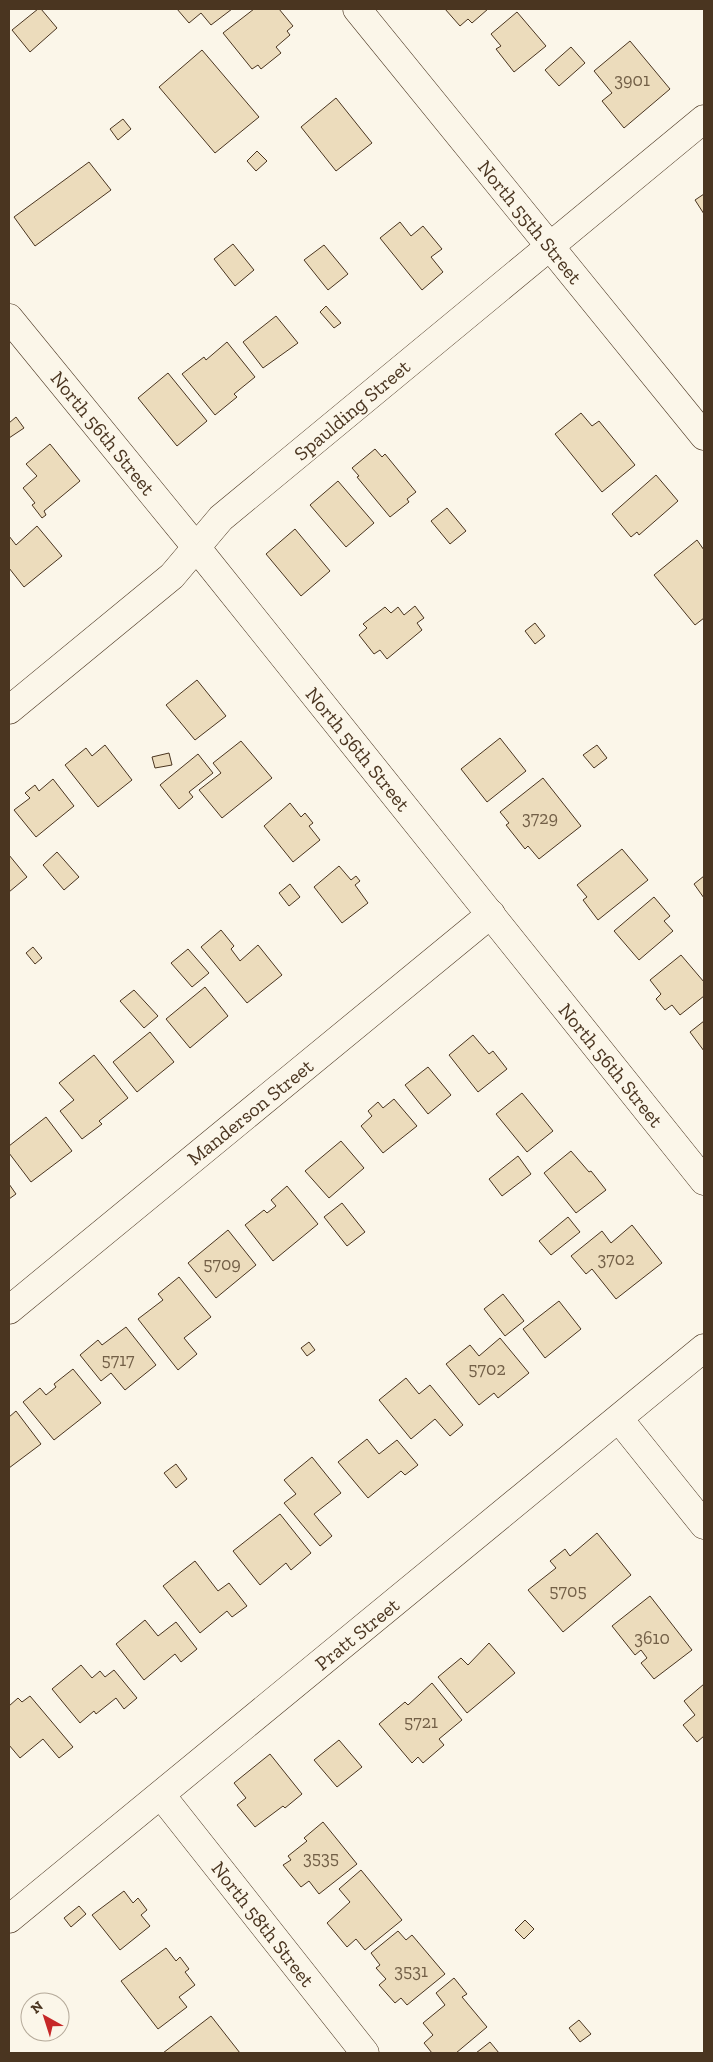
<svg xmlns="http://www.w3.org/2000/svg" width="713" height="2062" font-family="'Zilla Slab',serif">
	<rect width="100%" height="100%" fill="#fbf6e9"/>
	<!-- building -->
	<g fill="#ecdcbc" stroke="#4a3520">
		<polygon points="38,9 41,9 57,28 30,52 12,30"/>
		<polygon points="177,9 232,9 211,25 201,13 189,23"/>
		<polygon points="254,9 279,9 293,26 287,31 290,35 276,47 281,53 261,69 258,65 252,69 223,33"/>
		<polygon points="445,9 488,9 472,23 468,19 460,26"/>
		<polygon points="517,12 546,46 514,72 496,49 501,46 491,34"/>
		<polygon points="630,41 670,89 624,128 602,101 612,93 594,71"/>
		<polygon points="571,47 585,63 559,86 545,70"/>
		<polygon points="202,50 259,117 215,153 159,87"/>
		<polygon points="336,98 372,143 336,171 301,127"/>
		<polygon points="123,119 131,129 118,140 110,129"/>
		<polygon points="257,151 267,161 256,171 247,161"/>
		<polygon points="89,162 111,190 35,246 14,217"/>
		<polygon points="704,194 704,214 695,200"/>
		<polygon points="400,222 411,236 423,226 442,249 431,257 443,272 422,290 380,238"/>
		<polygon points="233,244 254,270 235,286 214,259"/>
		<polygon points="324,245 348,274 328,290 304,260"/>
		<polygon points="326,306 341,323 334,328 320,312"/>
		<polygon points="276,316 298,343 263,368 243,342"/>
		<polygon points="227,342 255,377 234,394 237,397 215,415 182,374 204,357 206,360"/>
		<polygon points="168,373 207,421 177,446 138,398"/>
		<polygon points="581,413 592,426 599,421 635,465 602,492 555,434"/>
		<polygon points="16,417 24,428 9,438 9,423"/>
		<polygon points="50,444 80,481 44,511 46,515 42,518 32,505 35,503 23,488 37,476 26,464"/>
		<polygon points="375,449 382,457 385,454 416,492 407,499 409,502 390,517 357,477 359,476 352,468"/>
		<polygon points="656,475 678,501 639,535 637,532 631,537 612,514"/>
		<polygon points="338,481 374,523 346,547 310,505"/>
		<polygon points="447,508 466,531 450,544 431,521"/>
		<polygon points="37,526 62,556 24,587 9,568 9,536 16,545"/>
		<polygon points="295,529 330,571 301,596 266,554"/>
		<polygon points="697,540 704,550 704,618 695,625 654,575"/>
		<polygon points="415,606 424,618 417,623 422,630 387,659 380,650 374,654 359,635 367,628 363,624 385,607 391,613 398,607 404,615"/>
		<polygon points="535,623 545,636 535,644 525,631"/>
		<polygon points="197,680 226,716 195,740 166,705"/>
		<polygon points="500,738 526,771 487,802 461,769"/>
		<polygon points="241,741 272,778 222,818 199,790 221,773 213,763"/>
		<polygon points="105,745 132,780 98,807 65,765 86,748 92,756"/>
		<polygon points="597,745 607,758 594,768 583,755"/>
		<polygon points="169,753 172,765 155,768 152,757"/>
		<polygon points="198,754 213,773 189,792 193,797 179,809 160,785"/>
		<polygon points="543,778 581,826 539,859 528,846 525,849 506,825 509,823 500,812"/>
		<polygon points="53,779 74,806 36,837 14,810 30,798 25,793 35,785 39,791"/>
		<polygon points="290,803 301,817 305,813 313,823 309,826 320,840 293,862 264,826"/>
		<polygon points="622,849 648,880 598,920 583,900 587,897 577,885"/>
		<polygon points="57,852 79,877 64,890 43,865"/>
		<polygon points="9,855 27,877 9,892"/>
		<polygon points="339,866 351,880 356,876 360,881 355,885 368,903 342,923 314,887"/>
		<polygon points="704,876 704,898 694,884"/>
		<polygon points="290,884 300,897 289,906 279,893"/>
		<polygon points="654,897 670,916 664,921 673,931 639,960 614,931"/>
		<polygon points="221,930 234,946 231,949 240,961 258,945 282,975 247,1003 201,947"/>
		<polygon points="33,947 42,958 35,964 26,953"/>
		<polygon points="188,949 209,973 192,987 171,963"/>
		<polygon points="681,955 704,982 704,996 680,1015 672,1005 665,1010 656,999 661,994 650,980"/>
		<polygon points="205,987 228,1016 190,1048 166,1019"/>
		<polygon points="134,990 158,1016 144,1028 120,1001"/>
		<polygon points="704,1021 704,1051 690,1032"/>
		<polygon points="150,1032 174,1062 137,1092 113,1062"/>
		<polygon points="473,1035 489,1054 493,1051 507,1069 478,1092 449,1055"/>
		<polygon points="94,1055 128,1098 99,1121 102,1124 82,1139 60,1111 74,1100 59,1083"/>
		<polygon points="428,1067 451,1095 428,1114 405,1085"/>
		<polygon points="522,1093 553,1131 527,1152 496,1114"/>
		<polygon points="394,1099 417,1126 383,1153 361,1126 372,1116 368,1111 378,1102 383,1108"/>
		<polygon points="46,1117 72,1151 31,1182 9,1153 9,1146"/>
		<polygon points="341,1141 364,1168 329,1198 305,1171"/>
		<polygon points="571,1151 589,1172 591,1171 606,1190 576,1213 544,1173"/>
		<polygon points="518,1156 531,1174 502,1196 489,1179"/>
		<polygon points="9,1184 16,1194 9,1199"/>
		<polygon points="287,1186 318,1224 273,1261 245,1225 264,1210 267,1213 276,1206 271,1200"/>
		<polygon points="342,1203 365,1232 347,1246 324,1217"/>
		<polygon points="568,1217 580,1232 551,1255 539,1241"/>
		<polygon points="632,1225 662,1263 616,1299 592,1269 586,1274 571,1256 602,1231 611,1243"/>
		<polygon points="228,1230 256,1265 216,1298 188,1263"/>
		<polygon points="179,1277 211,1317 184,1338 197,1354 178,1370 138,1319 163,1300 158,1294"/>
		<polygon points="503,1294 524,1321 505,1336 484,1309"/>
		<polygon points="559,1301 581,1329 545,1358 523,1329"/>
		<polygon points="126,1327 156,1365 125,1390 111,1373 101,1381 80,1355 98,1340 102,1345"/>
		<polygon points="500,1338 529,1373 498,1398 494,1393 479,1405 446,1364 470,1345 479,1356"/>
		<polygon points="309,1342 315,1350 307,1356 301,1348"/>
		<polygon points="73,1369 101,1403 54,1440 23,1402 40,1388 46,1395 56,1387 54,1384"/>
		<polygon points="406,1378 419,1394 430,1385 463,1425 450,1436 435,1419 411,1439 379,1400"/>
		<polygon points="16,1411 41,1444 9,1468 9,1417"/>
		<polygon points="367,1439 379,1454 397,1440 418,1465 405,1475 401,1471 368,1498 338,1462"/>
		<polygon points="312,1457 341,1493 314,1514 332,1536 320,1546 284,1503 296,1494 284,1480"/>
		<polygon points="176,1464 187,1479 176,1488 164,1473"/>
		<polygon points="280,1514 311,1553 291,1570 286,1563 260,1585 233,1551"/>
		<polygon points="597,1533 631,1575 563,1632 528,1590 556,1568 550,1561 565,1549 570,1556"/>
		<polygon points="195,1561 218,1591 229,1583 247,1606 232,1617 227,1611 200,1633 163,1586"/>
		<polygon points="650,1596 692,1650 654,1679 641,1663 647,1658 641,1650 635,1655 612,1626"/>
		<polygon points="145,1620 158,1636 176,1622 197,1649 181,1662 175,1654 144,1680 116,1644"/>
		<polygon points="489,1643 515,1673 467,1713 438,1677 461,1658 468,1665"/>
		<polygon points="81,1665 92,1678 100,1671 105,1677 114,1670 137,1698 124,1709 116,1698 96,1714 94,1711 80,1723 52,1689"/>
		<polygon points="432,1683 462,1720 439,1739 444,1745 423,1763 418,1757 412,1763 379,1724 405,1702 408,1705"/>
		<polygon points="704,1684 704,1736 697,1742 683,1725 695,1715 684,1701"/>
		<polygon points="30,1696 73,1747 59,1758 43,1739 20,1758 9,1745 9,1706 18,1698 22,1702"/>
		<polygon points="339,1740 362,1767 337,1787 314,1760"/>
		<polygon points="270,1754 302,1794 285,1808 283,1806 255,1827 237,1805 246,1798 234,1783"/>
		<polygon points="323,1822 357,1864 319,1894 309,1881 301,1887 283,1865 291,1860 288,1856 307,1841 304,1838"/>
		<polygon points="361,1870 402,1920 365,1950 356,1939 347,1947 327,1923 350,1902 339,1889"/>
		<polygon points="124,1891 133,1903 138,1898 147,1910 141,1915 150,1926 120,1950 92,1915"/>
		<polygon points="79,1906 86,1914 71,1927 64,1918"/>
		<polygon points="525,1920 534,1929 524,1939 515,1930"/>
		<polygon points="398,1931 406,1940 412,1935 445,1974 407,2005 401,1998 395,2003 379,1985 386,1979 376,1968 380,1965 371,1953"/>
		<polygon points="166,1948 176,1961 180,1957 189,1969 185,1972 195,1985 179,1997 187,2007 158,2029 121,1981"/>
		<polygon points="454,1978 467,1994 462,1997 487,2027 456,2053 432,2053 424,2043 433,2035 423,2023 445,2005 436,1993"/>
		<polygon points="211,2016 240,2053 163,2053"/>
		<polygon points="579,2020 591,2034 580,2042 569,2028"/>
		<polygon points="490,2042 499,2053 476,2053"/>
	</g>
	<g fill="none" stroke-linecap="round" stroke-linejoin="round">
		<defs>
			<g id="street">
				<polyline points="357,9 704,436"/>
				<polyline points="9,318 196,547 704,1181"/>
				<polyline points="9,710 172,576 221,518 704,119"/>
				<polyline points="9,1310 491,914"/>
				<polyline points="619,1419 704,1525"/>
				<polyline points="161,1795 365,2053"/>
				<polyline points="9,1919 704,1348"/>
			</g>
		</defs>
		<!-- street casing -->
		<use href="#street" stroke="#4a3520" stroke-width="29"/>
		<!-- street -->
		<use href="#street" stroke="#fbf6e9" stroke-width="28"/>
	</g>
	<g text-anchor="middle" stroke-width="4" stroke-linejoin="round" paint-order="stroke">
		<!-- number labels -->
		<g font-size="18" fill="#725f47">
			<text x="632" y="86">3901</text>
			<text x="540" y="824">3729</text>
			<text x="616" y="1265">3702</text>
			<text x="222" y="1270">5709</text>
			<text x="118" y="1366">5717</text>
			<text x="487" y="1375">5702</text>
			<text x="568" y="1597">5705</text>
			<text x="652" y="1644">3610</text>
			<text x="421" y="1728">5721</text>
			<text x="321" y="1864">3535</text>
			<text x="411" y="1977">3531</text>
		</g>
		<!-- street labels -->
		<g font-size="20" fill="#4a3520" stroke="#fbf6e9">
			<text transform="translate(530 222) rotate(51)" y="7">North 55th Street</text>
			<text transform="translate(352 410) rotate(-40)" y="7">Spaulding Street</text>
			<text transform="translate(103 433) rotate(51)" y="7">North 56th Street</text>
			<text transform="translate(358 749) rotate(51)" y="7">North 56th Street</text>
			<text transform="translate(611 1065) rotate(51)" y="7">North 56th Street</text>
			<text transform="translate(250 1112) rotate(-39)" y="7">Manderson Street</text>
			<text transform="translate(357 1634) rotate(-39)" y="7">Pratt Street</text>
			<text transform="translate(263 1924) rotate(52)" y="7">North 58th Street</text>
		</g>
	</g>
	<!-- border -->
	<rect width="713" height="2062" fill="none" stroke="#4a3520" stroke-width="20"/>
	<!-- north arrow -->
	<g transform="translate(45 2017) rotate(321)"><circle r="24" fill="#fbf6e9" stroke="#b4a999"/>
	<path d="M0-4L9 19L0 12L-9 19Z" fill="#c62828"/>
	<text y="-8" font-size="14" font-weight="bold" text-anchor="middle" fill="#4a3520">N</text>
	</g>
</svg>
